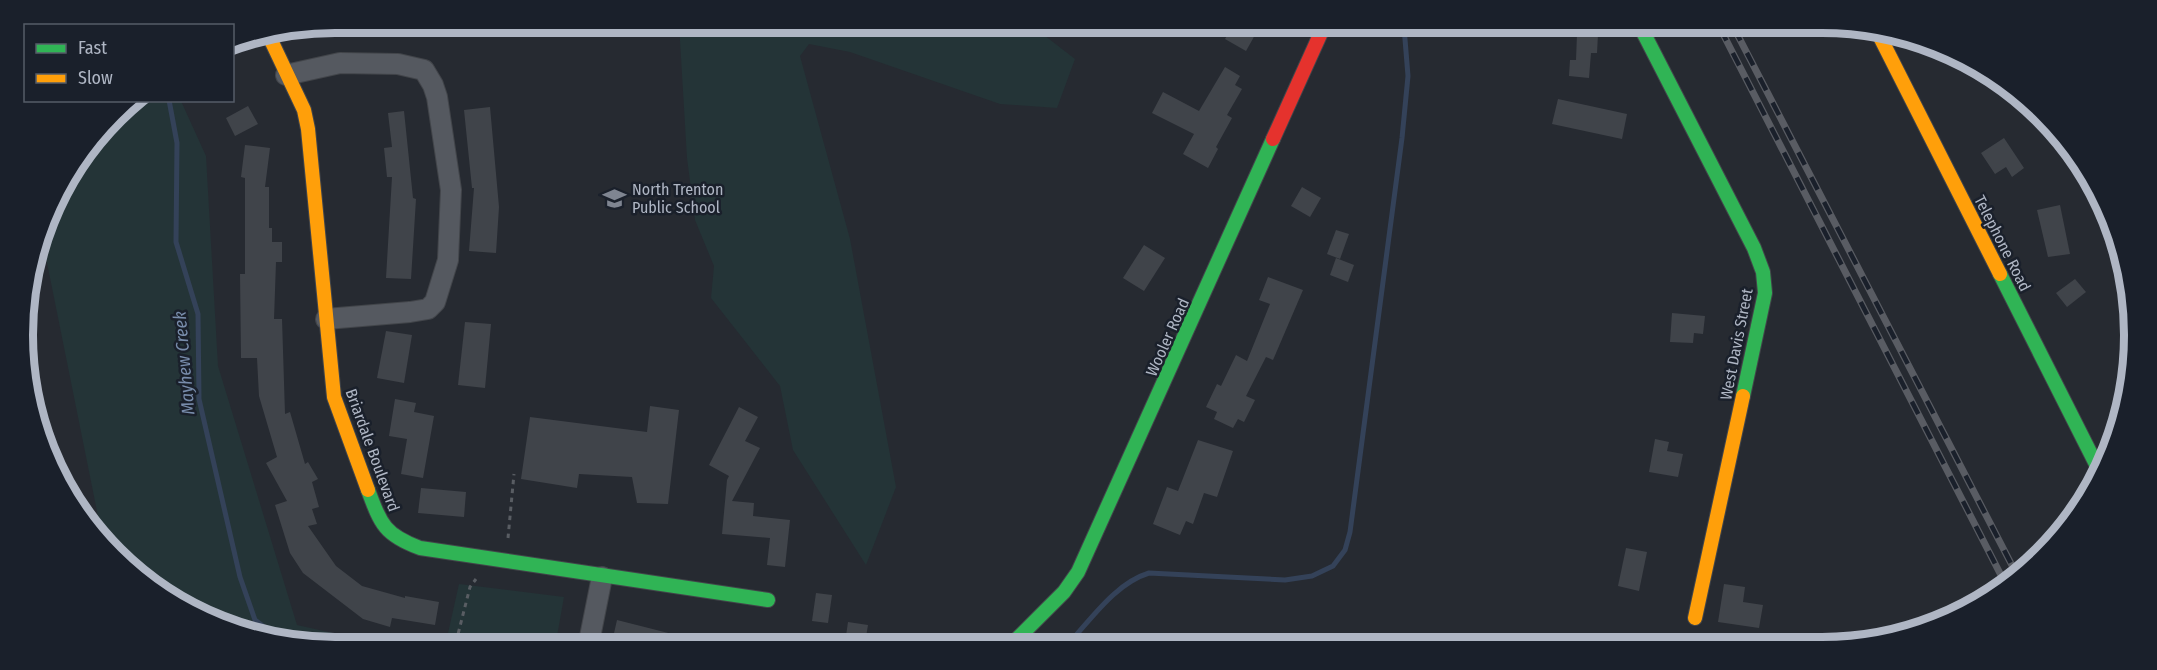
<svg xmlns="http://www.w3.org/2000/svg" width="2157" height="670" font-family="'Fira Sans Condensed',sans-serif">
	<rect width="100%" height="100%" fill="#262a31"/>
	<!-- green -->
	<g fill="#243437">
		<polygon points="679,24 1031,25 1075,59 1057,108 1000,104 850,52 809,44 800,56 850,239 896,487 866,565 793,450 780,386 711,298 714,266 695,220 687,158"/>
		<polygon points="129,100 181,101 206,156 218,366 297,625 373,642 274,641 161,595 102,536 42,238 55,196"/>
		<polygon points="459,584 564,597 556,642 446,642"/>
	</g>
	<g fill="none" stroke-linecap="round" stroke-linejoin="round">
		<!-- stream -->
		<g stroke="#344259" stroke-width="5">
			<polyline points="169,100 177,143 176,242 198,314 199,399 240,577 255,620 283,641"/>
			<path d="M 1069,643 C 1092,618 1116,583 1149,573 L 1285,580 L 1312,576 L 1333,566 L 1345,550 L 1350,532 L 1402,138 L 1408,76 L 1404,27"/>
		</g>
	</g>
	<!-- building -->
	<g fill="#40444a">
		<polygon points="1233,26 1260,26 1246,51 1225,39"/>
		<polygon points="1577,34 1598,34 1597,53 1591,53 1589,78 1569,76 1570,60 1576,60"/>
		<polygon points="1225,67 1240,76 1235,85 1242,89 1227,115 1232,118 1216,147 1218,149 1208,168 1183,154 1194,134 1152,113 1163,92 1199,111"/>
		<polygon points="1558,99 1627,114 1622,139 1552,124"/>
		<polygon points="248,106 258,124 235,136 226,118"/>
		<polygon points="490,107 499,207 496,253 469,251 474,188 472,188 464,110"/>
		<polygon points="404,111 413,198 416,199 411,279 386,278 392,177 387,177 384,148 392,147 388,113"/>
		<polygon points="2004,138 2024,168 2012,177 2006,167 1995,174 1981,153"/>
		<polygon points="245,145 270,148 265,187 269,187 269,228 272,228 272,242 282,242 282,262 276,262 274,319 282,319 285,414 290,412 305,464 308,462 318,479 312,482 319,507 312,509 317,524 308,526 336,566 362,586 405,598 405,596 439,602 435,625 392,618 390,627 363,619 303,573 290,553 275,505 287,501 266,463 277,457 259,396 257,358 241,358 240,274 245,274 245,178 241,177"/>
		<polygon points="1302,187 1321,198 1310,217 1291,206"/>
		<polygon points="2060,205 2070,254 2048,257 2037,210"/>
		<polygon points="1336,230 1349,234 1340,259 1327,254"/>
		<polygon points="1144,245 1165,258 1144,291 1123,278"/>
		<polygon points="1336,258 1354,265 1348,282 1330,275"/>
		<polygon points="1268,277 1303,290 1273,360 1266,357 1246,396 1255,400 1244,422 1238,419 1233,428 1214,419 1217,412 1206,407 1217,384 1221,386 1236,355 1247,361 1270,304 1259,300"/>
		<polygon points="2075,279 2086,292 2067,307 2056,293"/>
		<polygon points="1672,313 1705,316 1703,334 1694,333 1693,343 1670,342"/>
		<polygon points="465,322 491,324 485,388 458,385"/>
		<polygon points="386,331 412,335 404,383 377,378"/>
		<polygon points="395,399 416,403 414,412 434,416 423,478 401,474 407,439 389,436"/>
		<polygon points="650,406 679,410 668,504 637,503 632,477 579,474 577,488 521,479 530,417 647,432"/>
		<polygon points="739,407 758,417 745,441 760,448 732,501 754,503 753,516 790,520 785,567 767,565 770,538 722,534 727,480 729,476 709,465"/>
		<polygon points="1655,439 1669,442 1667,451 1683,454 1678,477 1649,472"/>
		<polygon points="1198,440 1233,451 1217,497 1204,493 1193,524 1186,521 1180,535 1153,524 1167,487 1178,491"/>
		<polygon points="421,488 466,492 464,517 418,513"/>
		<polygon points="1626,548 1647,552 1639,591 1618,586"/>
		<polygon points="1724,584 1745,587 1743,602 1763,605 1759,628 1718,622"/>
		<polygon points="816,593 832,595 828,623 812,621"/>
		<polygon points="617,620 688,638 688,642 612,642"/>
		<polygon points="848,622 868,625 865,643 845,643"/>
	</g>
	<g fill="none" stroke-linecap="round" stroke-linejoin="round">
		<defs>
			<g id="street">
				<polyline points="286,75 340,63 398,64 424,70 433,85 437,97 451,190 448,260 435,302 428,309 410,312 326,319"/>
				<polyline points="589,642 602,577"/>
			</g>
			<g id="fast">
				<polyline points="1641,28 1754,248 1763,272 1765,293 1743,396"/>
				<polyline points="2000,274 2100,472"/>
				<path d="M 368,490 C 381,525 385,535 420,548 L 768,600"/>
				<polyline points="1013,643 1064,592 1078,572 1273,139"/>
			</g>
			<g id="slow">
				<polyline points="1876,29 2000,274"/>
				<polyline points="269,36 304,110 308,129 334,397 368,490"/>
				<polyline points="1695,618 1743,396"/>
			</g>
			<polyline id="jam" points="1273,139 1324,26"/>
		</defs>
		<!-- street casing -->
		<use href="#street" stroke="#42454a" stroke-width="22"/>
		<!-- fast casing -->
		<use href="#fast" stroke="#42454a" stroke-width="16"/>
		<!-- slow casing -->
		<use href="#slow" stroke="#42454a" stroke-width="16"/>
		<!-- jam casing -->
		<use href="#jam" stroke="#42454a" stroke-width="16"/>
		<!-- path -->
		<g stroke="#595d63" stroke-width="3" stroke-dasharray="4.5 4.5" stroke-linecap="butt">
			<polyline points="508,538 514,474"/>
			<polyline points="456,642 470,587 476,579"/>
		</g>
		<!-- street -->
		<use href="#street" stroke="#555960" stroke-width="20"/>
		<!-- fast -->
		<use href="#fast" stroke="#30b455" stroke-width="14"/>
		<!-- slow -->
		<use href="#slow" stroke="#ff9f0a" stroke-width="14"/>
		<!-- jam -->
		<use href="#jam" stroke="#e5322d" stroke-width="14"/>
		<defs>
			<g id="rail">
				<polyline points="1720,28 2006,585"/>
				<polyline points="1734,28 2018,577"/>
			</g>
		</defs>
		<!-- rail casing -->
		<use href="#rail" stroke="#595c63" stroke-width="7"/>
		<!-- rail -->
		<use href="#rail" stroke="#1a202b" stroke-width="4.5" stroke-dasharray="14" stroke-linecap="butt"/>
	</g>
	<!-- icons -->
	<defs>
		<symbol id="school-bare" viewBox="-9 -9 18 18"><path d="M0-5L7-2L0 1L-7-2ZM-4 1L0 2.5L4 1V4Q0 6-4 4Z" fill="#7f8591" stroke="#1a202b" stroke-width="2.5" paint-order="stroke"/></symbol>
	</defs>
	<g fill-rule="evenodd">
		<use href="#school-bare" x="598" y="182" width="33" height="33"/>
	</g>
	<g text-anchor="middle" stroke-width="5" stroke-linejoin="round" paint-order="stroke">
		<!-- poi labels -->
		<g font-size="16" fill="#afb6c4" stroke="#1a202b" text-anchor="start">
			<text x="632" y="195">North Trenton<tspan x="632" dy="18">Public School</tspan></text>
		</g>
		<!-- street labels -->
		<g font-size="16" fill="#afb6c4" stroke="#1a202b">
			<text transform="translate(2003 243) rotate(63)" y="6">Telephone Road</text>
			<text transform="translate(1167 337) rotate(-66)" y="6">Wooler Road</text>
			<text transform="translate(1736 344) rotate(-79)" y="6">West Davis Street</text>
			<text transform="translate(373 450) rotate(70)" y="6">Briardale Boulevard</text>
		</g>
		<!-- water labels -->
		<g font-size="18" font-style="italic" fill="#788cab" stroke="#1a202b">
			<text transform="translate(184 363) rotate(-95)" y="6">Mayhew Creek</text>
		</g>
	</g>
	<!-- crop -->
	<path d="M0 0H2157V670H0ZM335 33H1822A302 302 0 0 1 2124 335V335A302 302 0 0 1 1822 637H335A302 302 0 0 1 33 335V335A302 302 0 0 1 335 33Z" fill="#1a202b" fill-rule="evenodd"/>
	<path fill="none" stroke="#afb6c4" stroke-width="8" d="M335 33H1822A302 302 0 0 1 2124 335V335A302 302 0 0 1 1822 637H335A302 302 0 0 1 33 335V335A302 302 0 0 1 335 33Z"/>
	<!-- legend -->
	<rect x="24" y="24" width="210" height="78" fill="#1a202b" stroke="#565c68" stroke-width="1.5"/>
	<rect x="36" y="44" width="30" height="9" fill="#30b455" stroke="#565c68" stroke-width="1.5"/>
	<text x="78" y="54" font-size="18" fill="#afb6c4">Fast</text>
	<rect x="36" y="74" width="30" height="9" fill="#ff9f0a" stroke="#565c68" stroke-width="1.5"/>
	<text x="78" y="84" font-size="18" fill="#afb6c4">Slow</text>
</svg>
